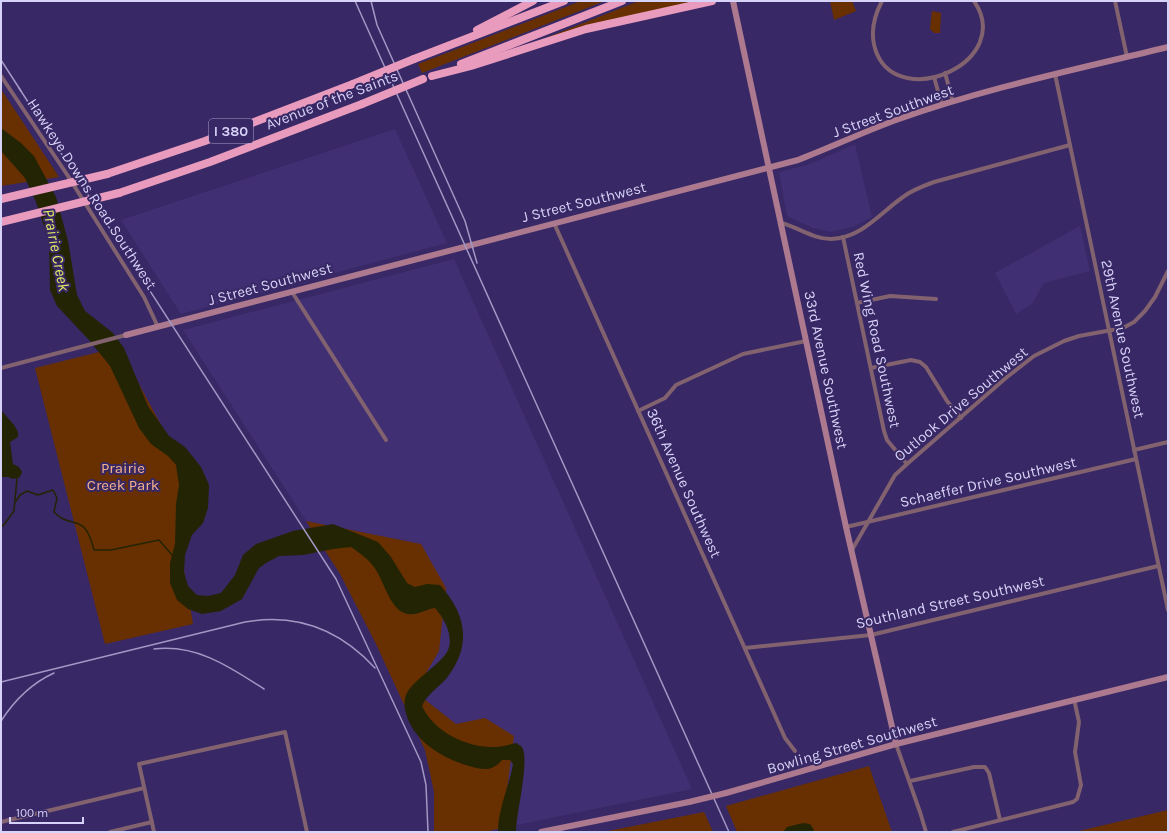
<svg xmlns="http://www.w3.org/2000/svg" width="1169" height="833" font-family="Karla,sans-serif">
	<rect width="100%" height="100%" fill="#382865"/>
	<!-- built -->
	<g fill="#412f73">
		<polygon points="395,129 447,243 181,314 121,220"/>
		<polygon points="855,144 872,217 853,227 830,232 813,228 787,216 779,172 810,164"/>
		<polygon points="1080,226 1090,271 1044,283 1032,304 1016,314 995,273"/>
		<polygon points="454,259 692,789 502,828 485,718 456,724 415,692 422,544 306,521 183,330"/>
	</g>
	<!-- green -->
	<g fill="#683001">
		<polygon points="581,1 605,1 422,73 418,64"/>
		<polygon points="639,1 696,1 544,39 548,37"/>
		<polygon points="830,1 852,1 856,11 834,20"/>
		<polygon points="932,11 941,13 940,33 934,33 930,29"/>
		<polygon points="1,89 59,177 1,186"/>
		<polygon points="119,347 181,462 182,559 193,624 105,644 35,368"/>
		<polygon points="306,521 421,544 446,588 439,651 415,692 456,724 485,718 514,736 502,828 485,832 434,832 434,792 425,750 376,644 340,574"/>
		<polygon points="869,766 892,832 737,832 726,806"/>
		<polygon points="1168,810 1168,832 1076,832 1079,831"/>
		<polygon points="704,812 713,832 603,832"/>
	</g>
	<!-- water -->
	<g fill="#232403">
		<path d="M 1,128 L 21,143 L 34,156 L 56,197 L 68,241 L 77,295 L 85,311 L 113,333 L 124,348 L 148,406 L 169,436 L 185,447 L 201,467 L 209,485 L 208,508 L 203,523 L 192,535 L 185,555 L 184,572 L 188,586 L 197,595 L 208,596 L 221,593 L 235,575 L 243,555 L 256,544 L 293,531 L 333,524 L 378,542 L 391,557 L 407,583 L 415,587 L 427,584 L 440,585 C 467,615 472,646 446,679 C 437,689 428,693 422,706 C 434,732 467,748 495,747 C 502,747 510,744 517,743 C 518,745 520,745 522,747 C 530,760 516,814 516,832 L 498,832 C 498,808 509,787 513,764 L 510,760 L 502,760 C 492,772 483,770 469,766 C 442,758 413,741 406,713 C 404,708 404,700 406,695 C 412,680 442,664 448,650 C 454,636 444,618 435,608 C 426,609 417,616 408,614 C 391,612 384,582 376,570 C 370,560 361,554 351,547 L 333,549 L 303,555 L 279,556 L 266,563 L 259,568 L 242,599 L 221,611 L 202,614 L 188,609 L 177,600 L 170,583 L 170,563 L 175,544 L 176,504 L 179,485 L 176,465 L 168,456 L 151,444 L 139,428 L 110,366 L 89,340 L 57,306 L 50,290 L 49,242 L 36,202 L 25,178 L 1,151 Z"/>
		<polygon points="1,410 14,425 18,432 18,437 10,442 13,464 19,467 22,472 20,477 13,479 8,477 1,477"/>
		<polygon points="803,823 810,824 814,830 812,832 783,832 787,827"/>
	</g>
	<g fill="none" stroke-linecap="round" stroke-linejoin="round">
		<!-- stream -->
		<g stroke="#232403" stroke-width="1.5">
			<path d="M 16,501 L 20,495 L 27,491 L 38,495 L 53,490 L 57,498 L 54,512 C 72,531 84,510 94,550 L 111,550 L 159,540 L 173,556"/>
			<polyline points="1,526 3,526 14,511 17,478"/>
		</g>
		<!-- street -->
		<g stroke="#82626f" stroke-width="4">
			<path d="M 882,1 C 873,18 869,35 877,54 C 902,111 1015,61 974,1"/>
			<polyline points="1115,1 1127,57"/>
			<polyline points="945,73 953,102"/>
			<polyline points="1055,74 1168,610"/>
			<polyline points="1,76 68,176 144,297 158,327"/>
			<polyline points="934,77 942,105"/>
			<polyline points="554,223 785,738 795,751"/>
			<path d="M 781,223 C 798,227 813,239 831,239 C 862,238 880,213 903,197 C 912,190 923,186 934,182 L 1070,145"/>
			<polyline points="843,237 884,431 887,440 907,464"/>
			<polyline points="292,292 386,440"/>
			<polyline points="857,303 890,296 936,299"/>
			<polyline points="1,368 126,335"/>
			<polyline points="871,368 911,360 920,362 926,367 947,401 961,418"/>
			<polyline points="638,411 665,398 676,385 743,354 806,341"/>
			<polyline points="1134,450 1168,442"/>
			<polyline points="846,527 1136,459"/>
			<polyline points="852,550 895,475 907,464 1007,377 1034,356 1064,341 1079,336 1123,328 1134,322 1145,311 1155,297 1168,271"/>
			<polyline points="745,648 871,635 1158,566"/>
			<polyline points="896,744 920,812 926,832"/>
			<polyline points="910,781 974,767 985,767 989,773 1000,820"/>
			<polyline points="1,822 144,788"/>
			<polyline points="110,832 152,822"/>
			<polyline points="154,832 139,764 285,732 307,832"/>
			<polyline points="953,832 1073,802 1077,799 1081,785 1075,752 1079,722 1074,699"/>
		</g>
		<!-- secondary -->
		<g stroke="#ac798f" stroke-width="6">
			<polyline points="733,1 846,527 896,744"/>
			<path d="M 126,335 L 798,160 C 832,147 865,131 899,119 C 986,88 1078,69 1168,47"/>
			<polyline points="726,793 896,744 1168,677"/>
			<polyline points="541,832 689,802"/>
		</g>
		<!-- highway -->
		<g stroke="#e99bbd" stroke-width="8">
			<polyline points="477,30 533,1"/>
			<polyline points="414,59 564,1"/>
			<polyline points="461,64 622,1"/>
			<polyline points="432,76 471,66 586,29 712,1"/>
			<polyline points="107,174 205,141 353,84"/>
			<polyline points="119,193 210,162 362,104"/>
		</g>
		<!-- rail -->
		<g stroke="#a198c5" stroke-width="1.5">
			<polyline points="355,1 729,832"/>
			<polyline points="371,1 377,25 465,221 477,263"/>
			<polyline points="1,60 21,91"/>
			<polyline points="19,88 336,579 421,762 426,785 428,832"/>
			<path d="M 154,649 C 197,644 230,667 264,689"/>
			<path d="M 1,682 L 245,622 C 296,613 340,630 375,668"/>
			<path d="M 1,721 C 14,701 32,683 54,673"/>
		</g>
		<!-- secondary-bridge -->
		<polyline stroke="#ac798f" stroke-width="6" points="689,802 726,793"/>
		<!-- highway-bridge -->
		<g stroke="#e99bbd" stroke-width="8">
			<polyline points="353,84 414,59"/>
			<polyline points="362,104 423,79"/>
			<polyline points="1,199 107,174"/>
			<polyline points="1,222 119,193"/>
		</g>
	</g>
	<g text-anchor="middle" stroke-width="4" stroke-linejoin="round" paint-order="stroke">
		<!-- shield labels -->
		<rect fill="#382865" stroke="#a79fcb" stroke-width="1" x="209" y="119" width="44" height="24" rx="3"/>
		<g font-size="14" font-weight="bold" fill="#d7d2f7">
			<text x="231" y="136">I 380</text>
		</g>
		<!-- street labels -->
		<g font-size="15" fill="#d7d2f7" stroke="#382865">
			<text transform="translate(332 100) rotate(-21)" y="5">Avenue of the Saints</text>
			<text transform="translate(893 111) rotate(-20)" y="5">J Street Southwest</text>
			<text transform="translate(92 194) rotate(57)" y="5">Hawkeye Downs Road Southwest</text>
			<text transform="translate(584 202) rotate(-14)" y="5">J Street Southwest</text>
			<text transform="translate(270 284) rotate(-15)" y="5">J Street Southwest</text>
			<text transform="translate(1123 339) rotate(78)" y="5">29th Avenue Southwest</text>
			<text transform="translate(877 340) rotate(78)" y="5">Red Wing Road Southwest</text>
			<text transform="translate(826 370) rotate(78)" y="5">33rd Avenue Southwest</text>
			<text transform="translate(961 404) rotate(-40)" y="5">Outlook Drive Southwest</text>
			<text transform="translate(988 482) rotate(-13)" y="5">Schaeffer Drive Southwest</text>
			<text transform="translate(684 483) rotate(66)" y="5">36th Avenue Southwest</text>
			<text transform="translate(950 602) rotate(-13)" y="5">Southland Street Southwest</text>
			<text transform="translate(852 745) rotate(-16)" y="5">Bowling Street Southwest</text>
		</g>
		<!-- park labels -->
		<g font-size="15" fill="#f7b38a" stroke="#382865">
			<text x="123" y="473">Prairie<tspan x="123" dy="17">Creek Park</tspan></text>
		</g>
		<!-- water labels -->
		<g font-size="16" font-style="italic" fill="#e4ec62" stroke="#382865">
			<text transform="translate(57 250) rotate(79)" y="6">Prairie Creek</text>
		</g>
	</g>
	<!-- border -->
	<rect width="1169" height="833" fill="none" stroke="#d7d2f7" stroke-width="4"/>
	<!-- scale -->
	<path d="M10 817v6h73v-6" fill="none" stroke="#d7d2f7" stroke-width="2"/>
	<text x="16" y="817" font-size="12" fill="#d7d2f7" stroke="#382865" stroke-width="3" paint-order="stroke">100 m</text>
</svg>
